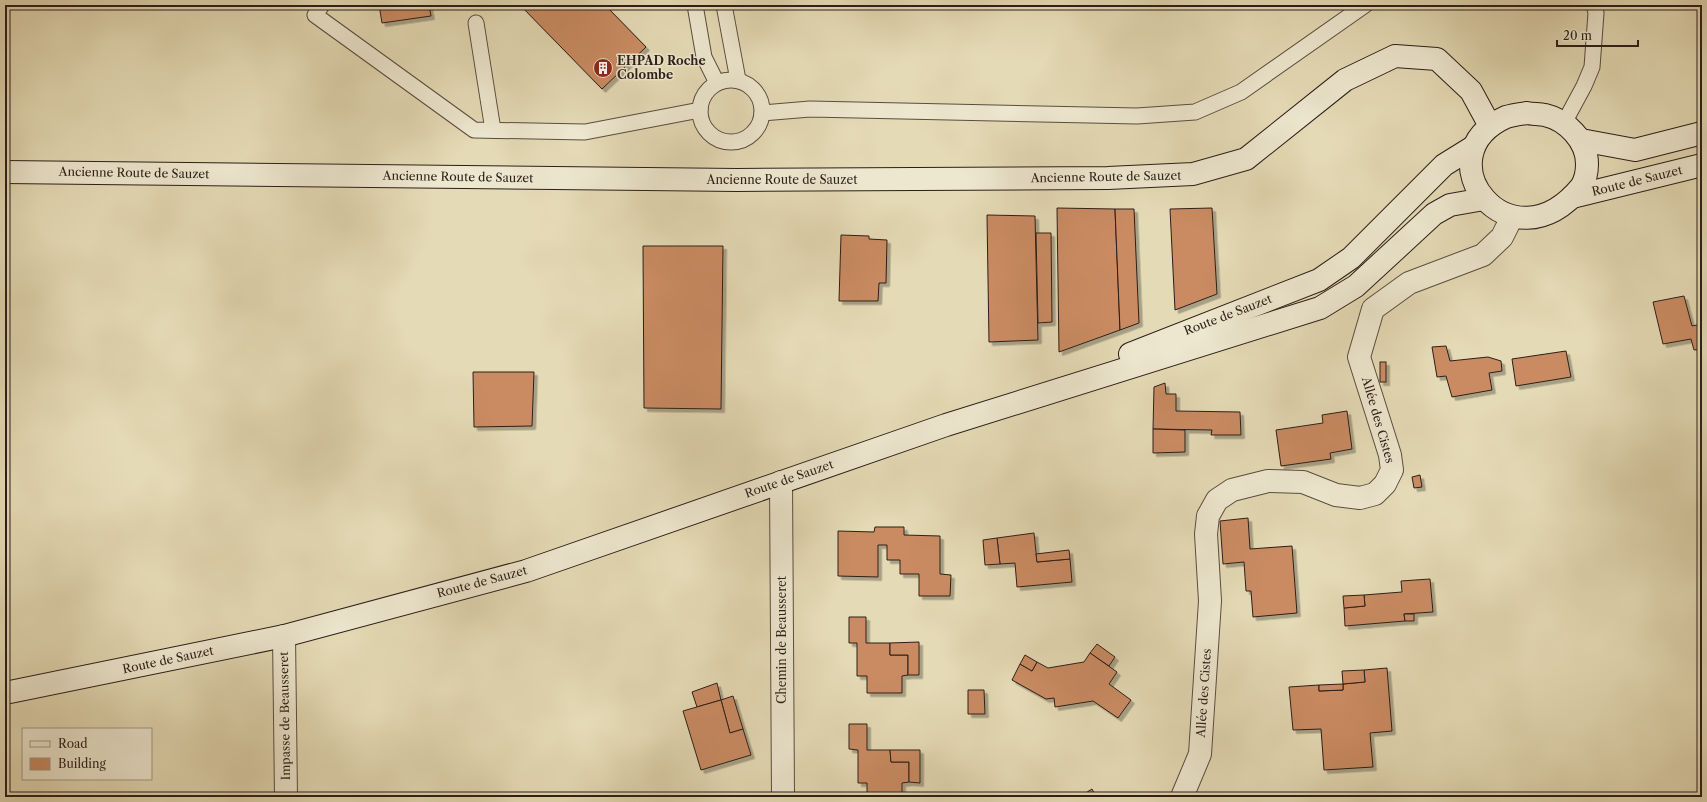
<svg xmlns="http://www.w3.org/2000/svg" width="1707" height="802" font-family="'Libre Caslon Text',serif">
	<defs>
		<filter id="shadow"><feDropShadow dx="3.5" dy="3.5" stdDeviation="0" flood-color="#0004"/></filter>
	</defs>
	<rect width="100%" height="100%" fill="#e4dab5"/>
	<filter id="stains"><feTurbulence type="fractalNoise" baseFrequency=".005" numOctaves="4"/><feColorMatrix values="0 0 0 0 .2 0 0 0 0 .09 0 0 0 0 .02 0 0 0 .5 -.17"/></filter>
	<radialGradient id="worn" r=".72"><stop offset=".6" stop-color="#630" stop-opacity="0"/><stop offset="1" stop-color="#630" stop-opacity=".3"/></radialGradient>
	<!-- building -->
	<g fill="#ca8b63" stroke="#2c1e18" filter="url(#shadow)">
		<polygon points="379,5 429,5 431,16 382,23"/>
		<polygon points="520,5 605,5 646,47 602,89"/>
		<polygon points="1057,208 1115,209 1120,330 1059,352"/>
		<polygon points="1212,208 1217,294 1175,310 1170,209"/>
		<polygon points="1115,209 1134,209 1139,323 1120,330"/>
		<polygon points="987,215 1035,216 1038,340 989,342"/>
		<polygon points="1036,233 1051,233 1052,322 1038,323"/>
		<polygon points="841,235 869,236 869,239 887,240 886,283 879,283 878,301 839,301"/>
		<polygon points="643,246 723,246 721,409 644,408"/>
		<polygon points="1684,296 1692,326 1702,324 1702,349 1694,350 1691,339 1663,344 1653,302"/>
		<polygon points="1446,346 1450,361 1488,357 1501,361 1502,371 1489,373 1492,390 1452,397 1446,376 1437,377 1432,347"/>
		<polygon points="1566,351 1571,377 1516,386 1512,359"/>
		<rect x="1380" y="362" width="6" height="20"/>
		<polygon points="473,372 534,372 532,426 474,427"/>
		<polygon points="1165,383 1166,394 1176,394 1176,411 1240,412 1241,435 1211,435 1212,430 1153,429 1154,387"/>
		<polygon points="1347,411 1352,449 1330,453 1331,459 1281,466 1276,430 1323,423 1322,415"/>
		<polygon points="1153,429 1185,430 1185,452 1153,453"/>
		<polygon points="1420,475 1422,487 1414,488 1412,477"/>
		<polygon points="1248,518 1250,549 1292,546 1297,613 1253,617 1251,591 1246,591 1244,562 1223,564 1220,521"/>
		<polygon points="875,527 904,527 904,535 940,536 940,574 951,575 950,596 919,596 919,574 900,574 900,560 887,560 887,545 878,545 878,577 838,576 838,531 874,532"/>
		<polygon points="1034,533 1037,562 1070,559 1072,582 1017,587 1015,563 1000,564 997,538"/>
		<polygon points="997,538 1000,564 985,565 983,540"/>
		<polygon points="1069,550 1070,559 1037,562 1036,554"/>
		<polygon points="1430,579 1433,612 1404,614 1405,621 1345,626 1344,608 1365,606 1364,595 1402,592 1401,581"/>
		<polygon points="1364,595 1365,606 1344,608 1343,596"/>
		<polygon points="1404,614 1414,614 1414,621 1405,621"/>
		<polygon points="849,617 866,617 866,643 890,643 890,655 908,655 908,675 902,676 902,693 867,693 867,676 857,676 857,643 849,643"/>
		<polygon points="919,642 919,675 908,675 908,655 890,655 890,643"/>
		<polygon points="1097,644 1115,657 1109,666 1090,653"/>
		<polygon points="1090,653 1117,672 1109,684 1131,700 1118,718 1093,701 1055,707 1054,698 1046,699 1012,680 1020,664 1032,671 1037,662 1048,668 1084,662"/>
		<polygon points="1025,655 1037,662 1032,671 1020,664"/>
		<polygon points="1387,668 1392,731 1370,733 1373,767 1324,770 1321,729 1293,730 1289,687 1319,685 1319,691 1343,690 1343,684 1365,682 1364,670"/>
		<polygon points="1364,670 1365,682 1343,684 1342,671"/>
		<polygon points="717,683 721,700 697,707 692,692"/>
		<polygon points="1343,684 1343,690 1319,691 1319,685"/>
		<polygon points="968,690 984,690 985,714 968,714"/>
		<polygon points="733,696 743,729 730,733 721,700"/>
		<polygon points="721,700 730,733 743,729 751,755 701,770 683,711"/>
		<polygon points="849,724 867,724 867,750 890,750 891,762 909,762 909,782 902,783 902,797 867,797 867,783 858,783 858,750 849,749"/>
		<polygon points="890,750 920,750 920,783 909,782 909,762 891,762"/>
		<polygon points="1092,789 1096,797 1079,797"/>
		<polygon points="1010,794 1010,797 986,797 983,795"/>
	</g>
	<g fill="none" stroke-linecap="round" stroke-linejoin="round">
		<defs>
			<g id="lane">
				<polyline points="322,5 315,15 474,130 585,132 700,110"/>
				<polyline points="695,5 704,57 717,83"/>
				<polyline points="724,5 738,80"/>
				<polyline points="476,23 493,130"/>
				<circle cx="731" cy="111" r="31"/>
				<polyline points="762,113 810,109 1137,116 1195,112 1241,92 1365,5"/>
				<polyline points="1564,123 1584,86 1592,67 1596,13 1594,5"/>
			</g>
			<g id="street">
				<polyline points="781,482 783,797"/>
				<polyline points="284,636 286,797"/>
				<polyline points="1182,797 1200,754 1210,601 1206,534 1208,516 1217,500 1232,490 1268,481 1303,482 1336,495 1360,498 1375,494 1385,484 1392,470 1390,455 1359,357 1373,309 1409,283 1483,255 1502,237 1512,217"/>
			</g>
			<g id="secondary">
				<path d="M 1527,113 C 1532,114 1539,114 1545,115 C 1567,120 1587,141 1587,164 C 1587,171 1585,181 1581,187 C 1510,273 1420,156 1506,117 C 1512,115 1520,114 1527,113 Z"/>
				<polyline points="1581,140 1635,150 1702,133"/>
				<polyline points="5,172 737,180 1108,178 1193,174 1246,159 1345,80 1395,56 1437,59 1471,91 1490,126"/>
				<polyline points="1572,197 1702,165"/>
				<polyline points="1130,354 1319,280 1351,258 1444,165 1473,147"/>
				<polyline points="5,693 284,636 526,571 946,425 1320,308 1356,286 1434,214 1450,205 1484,199"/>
			</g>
		</defs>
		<!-- lane casing -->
		<use href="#lane" stroke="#5a4d3f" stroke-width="17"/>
		<!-- street casing -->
		<use href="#street" stroke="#5a4d3f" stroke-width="24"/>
		<!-- secondary casing -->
		<use href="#secondary" stroke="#2c1e18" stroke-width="24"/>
		<!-- lane -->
		<use href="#lane" stroke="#ede7cf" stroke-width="15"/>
		<!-- street -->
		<use href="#street" stroke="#ede7cf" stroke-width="22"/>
		<!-- secondary -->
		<use href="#secondary" stroke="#ede7cf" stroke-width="22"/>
	</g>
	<!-- icons -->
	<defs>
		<symbol id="building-disc" viewBox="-11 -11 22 22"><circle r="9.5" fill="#8f2418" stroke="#ede7cf"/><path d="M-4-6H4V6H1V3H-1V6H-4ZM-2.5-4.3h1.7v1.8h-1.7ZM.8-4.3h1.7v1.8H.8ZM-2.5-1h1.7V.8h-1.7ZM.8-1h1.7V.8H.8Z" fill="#fff"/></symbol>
	</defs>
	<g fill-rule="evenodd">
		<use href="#building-disc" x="592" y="57" width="22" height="22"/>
	</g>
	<g text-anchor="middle" stroke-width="3" stroke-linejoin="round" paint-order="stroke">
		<!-- poi labels -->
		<g font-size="12" font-weight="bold" fill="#2c1e18" stroke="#ede7cf" text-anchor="start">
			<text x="617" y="65">EHPAD Roche<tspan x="617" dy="14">Colombe</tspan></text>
		</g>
		<!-- street labels -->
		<g font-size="12" fill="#2c1e18" stroke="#ede7cf">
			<text transform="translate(134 173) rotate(1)" y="4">Ancienne Route de Sauzet</text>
			<text transform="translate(458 177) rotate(1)" y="4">Ancienne Route de Sauzet</text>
			<text transform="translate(1106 177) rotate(-1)" y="4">Ancienne Route de Sauzet</text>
			<text x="782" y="184">Ancienne Route de Sauzet</text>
			<text transform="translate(1637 181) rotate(-14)" y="4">Route de Sauzet</text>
			<text transform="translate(1228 315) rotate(-21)" y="4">Route de Sauzet</text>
			<text transform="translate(1378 420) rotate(74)" y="4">Allée des Cistes</text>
			<text transform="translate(789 479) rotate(-19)" y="4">Route de Sauzet</text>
			<text transform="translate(482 582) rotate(-15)" y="4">Route de Sauzet</text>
			<text transform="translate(782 640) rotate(-90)" y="4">Chemin de Beausseret</text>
			<text transform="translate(168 660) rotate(-12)" y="4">Route de Sauzet</text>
			<text transform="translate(1204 693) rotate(-86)" y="4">Allée des Cistes</text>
			<text transform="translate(285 716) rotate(-91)" y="4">Impasse de Beausseret</text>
		</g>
	</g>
	<!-- margin -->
	<rect width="1707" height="802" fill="none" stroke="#e4dab5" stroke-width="20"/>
	<rect x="6" y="6" width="1695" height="790" fill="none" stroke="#2c1e18" stroke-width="2"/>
	<rect x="10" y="10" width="1687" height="782" fill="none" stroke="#2c1e18"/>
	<!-- legend -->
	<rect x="22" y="728" width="130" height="52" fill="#ede7cf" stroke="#a09786"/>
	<rect x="30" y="741" width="20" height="6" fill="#ede7cf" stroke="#a09786"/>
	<text x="58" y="748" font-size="12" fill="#2c1e18">Road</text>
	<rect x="30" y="758" width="20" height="12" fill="#ca8b63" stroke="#a09786"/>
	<text x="58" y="768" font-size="12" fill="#2c1e18">Building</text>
	<!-- scale -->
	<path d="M1557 40v6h81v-6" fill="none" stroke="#2c1e18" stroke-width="2"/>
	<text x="1563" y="40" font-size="12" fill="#2c1e18" stroke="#ede7cf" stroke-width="3" paint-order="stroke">20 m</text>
	<rect width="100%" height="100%" filter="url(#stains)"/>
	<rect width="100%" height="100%" fill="url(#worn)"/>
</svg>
